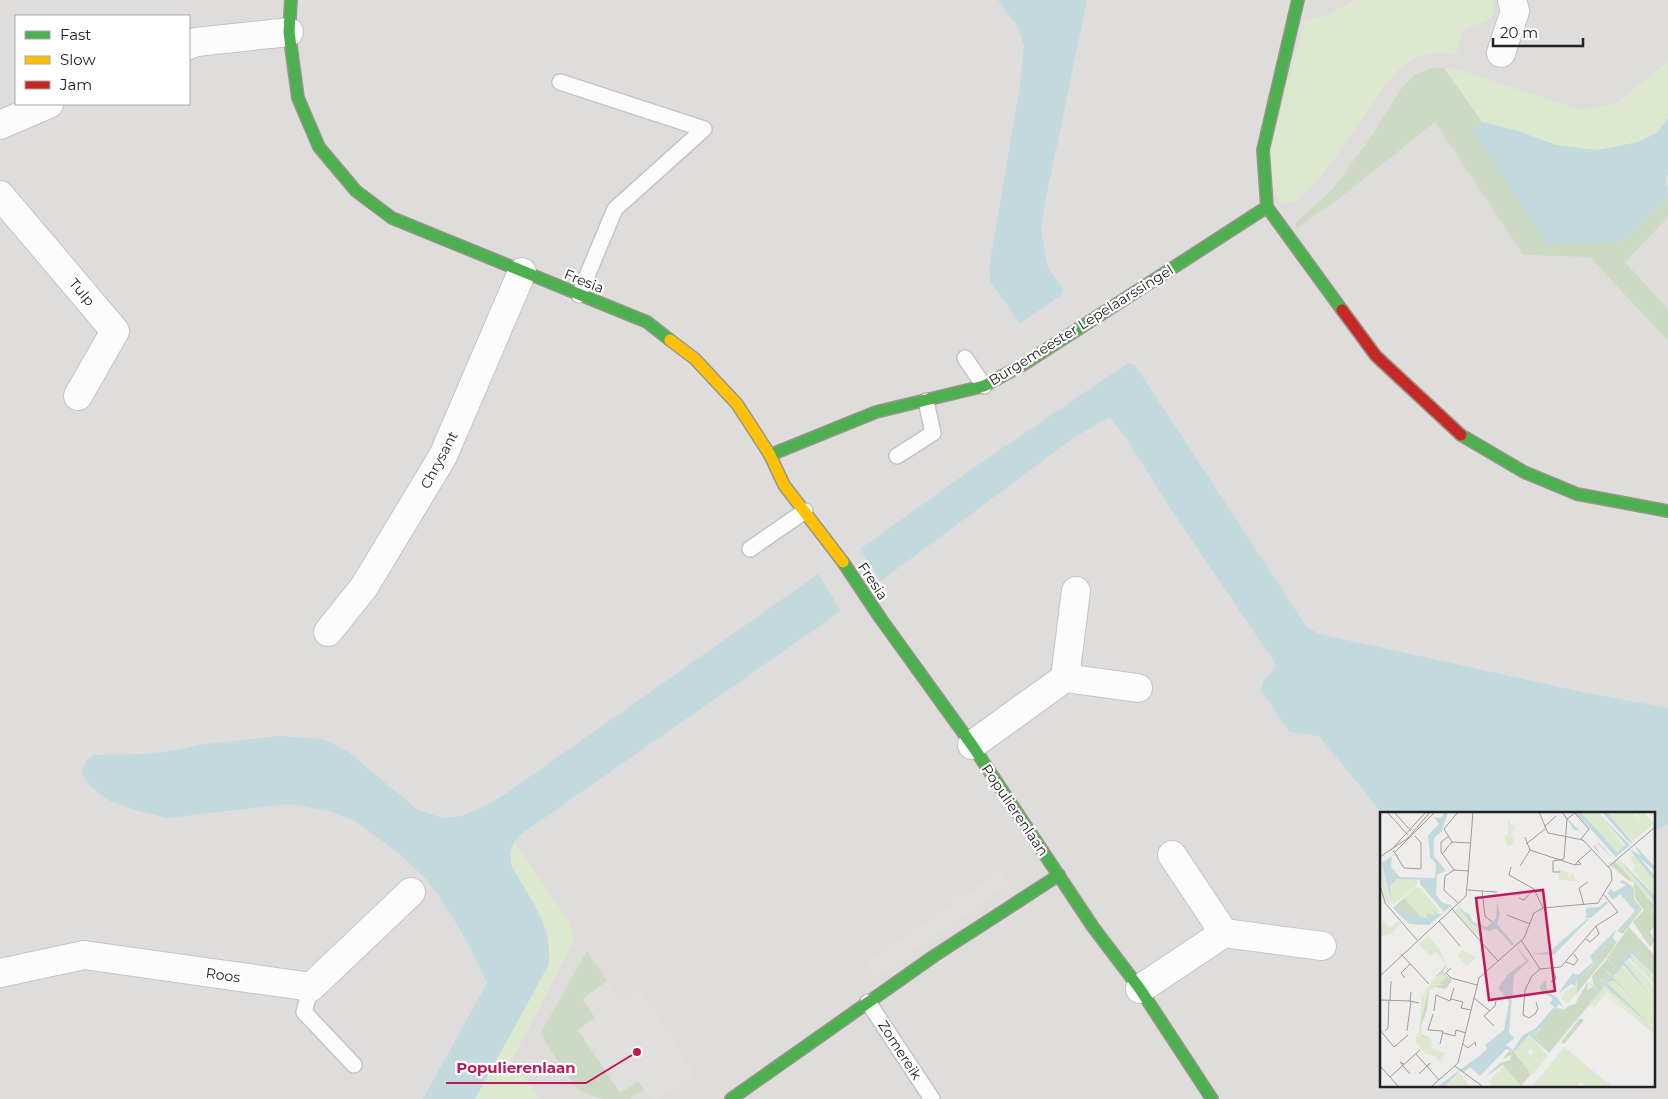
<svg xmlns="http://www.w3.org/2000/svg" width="1668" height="1099" font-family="Montserrat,sans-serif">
	<rect width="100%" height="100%" fill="#efedeb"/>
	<!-- residential -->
	<path fill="#dedddc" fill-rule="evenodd" d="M 0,0 L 1668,0 L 1668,1099 L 0,1099 ZM 16,16 L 189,16 L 189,104 L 16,104 ZM 1382,813 L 1654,813 L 1654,1085 L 1382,1085 Z"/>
	<!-- grass -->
	<g fill="#dde9ce">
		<polygon points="1355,0 1494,0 1493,16 1485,22 1466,28 1462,34 1456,54 1435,53 1418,57 1401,67 1388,81 1332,162 1313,186 1297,200 1280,204 1266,166 1305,20 1328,15"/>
		<polygon points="1668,62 1668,118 1657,133 1638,142 1598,150 1556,145 1515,130 1482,122 1444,68 1456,69 1581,110 1601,107 1618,102"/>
		<polygon points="514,841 570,923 574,938 572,945 512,1060 540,1099 475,1099 549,964 549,937 544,924 512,867 510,859"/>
	</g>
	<!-- forest -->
	<g fill="#ccdac3">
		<polygon points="1432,68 1444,68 1482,122 1473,128 1621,243 1668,197 1668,217 1625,262 1668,309 1668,341 1590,257 1523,255 1435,122 1337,200 1295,229 1296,222 1332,190 1368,141 1401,89 1413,76"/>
		<polygon points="587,951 607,981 583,999 595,1018 578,1030 620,1092 638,1081 644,1089 630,1099 602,1099 580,1091 572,1082 540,1034"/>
	</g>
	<!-- parking -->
	<g fill="#e0dfde">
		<polygon points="1002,870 1011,883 876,977 868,962"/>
		<polygon points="607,981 620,1004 640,989 695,1074 659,1099 651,1099 638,1081 620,1093 578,1030 595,1018 583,999"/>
	</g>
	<!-- water -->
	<g fill="#c2d9de">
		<polygon points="998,0 1087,0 1044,208 1041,232 1048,268 1059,283 1063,291 1060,296 1020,323 991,283 989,268 1020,86 1024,46 1018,27"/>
		<polygon points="1668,118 1668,174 1665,177 1668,189 1668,197 1621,243 1547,244 1472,129 1482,122 1515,130 1556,145 1598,150 1638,142 1657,133"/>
		<polygon points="1128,363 1135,365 1306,626 1319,634 1587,693 1668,708 1668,824 1654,832 1654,813 1382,813 1319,736 1289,732 1261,690 1263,681 1274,669 1275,663 1172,511 1128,441 1110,417 1073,438 881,581 860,549 979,464"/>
		<path d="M 818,574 L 841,611 L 524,832 C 511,843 508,850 512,867 C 530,898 552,926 549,964 L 475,1099 L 423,1099 L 487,983 L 475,957 L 451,914 L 427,880 L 400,854 L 355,821 L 333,812 L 290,804 L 167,818 L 138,811 L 110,801 L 89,785 L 82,773 L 85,762 L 93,755 L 143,754 L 171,751 L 199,745 L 279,736 L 311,738 L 325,740 L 347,751 L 418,810 L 443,818 L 461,816 L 479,809 L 501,797 Z"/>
	</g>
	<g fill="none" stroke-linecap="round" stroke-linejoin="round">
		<defs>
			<g id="lane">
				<polyline points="560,82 704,129 615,209 579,295"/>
				<polyline points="965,358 984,386"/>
				<polyline points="897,456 933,433 926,401"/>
				<polyline points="750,549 805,511"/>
				<polyline points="311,987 304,1012 354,1065"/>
				<polyline points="868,1002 932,1099"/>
			</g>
			<g id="street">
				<polyline points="189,45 196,42 289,32"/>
				<polyline points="1501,53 1515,11 1512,0"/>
				<polyline points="0,125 49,104"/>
				<polyline points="0,195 115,331 78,396"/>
				<polyline points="328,632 364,587 443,456 522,272"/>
				<polyline points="1065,678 1138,688"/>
				<polyline points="972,745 1065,678 1076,591"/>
				<polyline points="1172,855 1224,933"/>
				<polyline points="0,973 84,955 311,987 411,892"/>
				<polyline points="1140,989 1224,933 1322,946"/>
			</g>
			<g id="fast">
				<polyline points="291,0 289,32 298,98 319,147 356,191 392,218 647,322 670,340"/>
				<polyline points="1298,0 1263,150 1267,207 1342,310"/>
				<polyline points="1461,435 1524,472 1577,494 1668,511"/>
				<polyline points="770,455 876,412 984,386 1024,364 1267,207"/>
				<polyline points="843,562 881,619 972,745 1093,927 1140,989 1212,1099"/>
				<polyline points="731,1099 934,956 1059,875"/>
			</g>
			<polyline id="slow" points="670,340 695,359 737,404 770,455 784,485 843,562"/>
			<polyline id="jam" points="1342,310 1376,356 1461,435"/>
		</defs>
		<!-- lane casing -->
		<use href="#lane" stroke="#c5c4c3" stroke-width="18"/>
		<!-- street casing -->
		<use href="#street" stroke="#c5c4c3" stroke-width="30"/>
		<!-- fast casing -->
		<use href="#fast" stroke="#979785" stroke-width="14"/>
		<!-- slow casing -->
		<use href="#slow" stroke="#979785" stroke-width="14"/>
		<!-- jam casing -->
		<use href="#jam" stroke="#979785" stroke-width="14"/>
		<!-- lane -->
		<use href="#lane" stroke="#fdfcfc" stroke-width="15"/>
		<!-- street -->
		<use href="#street" stroke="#fdfcfc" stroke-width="28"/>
		<!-- fast -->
		<use href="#fast" stroke="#4caf50" stroke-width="11"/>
		<!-- slow -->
		<use href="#slow" stroke="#ffc107" stroke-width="11"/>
		<!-- jam -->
		<use href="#jam" stroke="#c62828" stroke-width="11"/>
	</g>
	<g text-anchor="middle" stroke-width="4.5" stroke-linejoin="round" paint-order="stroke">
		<!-- street labels -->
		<g font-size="14" fill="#222" stroke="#fff">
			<text transform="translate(584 281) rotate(22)" y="5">Fresia</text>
			<text transform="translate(82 292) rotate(50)" y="5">Tulp</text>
			<text transform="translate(1081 325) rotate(-32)" y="5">Burgemeester Lepelaarssingel</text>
			<text transform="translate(439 460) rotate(-62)" y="5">Chrysant</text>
			<text transform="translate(873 581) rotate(56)" y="5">Fresia</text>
			<text transform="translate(1015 810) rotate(56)" y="5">Populierenlaan</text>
			<text transform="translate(223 975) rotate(8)" y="5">Roos</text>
			<text transform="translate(900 1050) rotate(57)" y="5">Zomereik</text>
		</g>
	</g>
	<!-- overview -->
	<g transform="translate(1380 812)">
		<rect width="275" height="275" fill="#efedeb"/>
		<path d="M 201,0 L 217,0 L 245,35 L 237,40 ZM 227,0 L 252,0 L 264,14 L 254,0 L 264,0 L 274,12 L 253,29 ZM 128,7 L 131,13 L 135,13 L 131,23 L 134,28 L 131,34 L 127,34 L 124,26 L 125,22 L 128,24 ZM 14,42 L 18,44 L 11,44 L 5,66 L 11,96 L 4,87 L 0,52 ZM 254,43 L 275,69 L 275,84 L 253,58 L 256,55 L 250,46 ZM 238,46 L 275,90 L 275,104 L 270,99 L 275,93 L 254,70 L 249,69 L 251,67 L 235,49 ZM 178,57 L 189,61 L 188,66 L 193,60 L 196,69 L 179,68 L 179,64 L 187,65 L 175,63 L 179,62 ZM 17,67 L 37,68 L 37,73 L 13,93 L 9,74 ZM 36,75 L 40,76 L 61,100 L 51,106 L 46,103 L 48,106 L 41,105 L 24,86 ZM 79,92 L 90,110 L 109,119 L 116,116 L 110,120 L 102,117 L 96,123 L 75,99 ZM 3,109 L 10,116 L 18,109 L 21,112 L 10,122 L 0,125 ZM 48,124 L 60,137 L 66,153 L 56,140 L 50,144 L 39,132 ZM 83,138 L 96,145 L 87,154 L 77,143 ZM 251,141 L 275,165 L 275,173 L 251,146 ZM 247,146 L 275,176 L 275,186 L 244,151 ZM 242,153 L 275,188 L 275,200 L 268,192 L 275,202 L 275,215 L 242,189 L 227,171 L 234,168 L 260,199 L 233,165 ZM 62,162 L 66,166 L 60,171 L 63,173 L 55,174 L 48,180 L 40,214 L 41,224 L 51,226 L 52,236 L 65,241 L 61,250 L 55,244 L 44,241 L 35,229 L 39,218 L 42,185 L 51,170 ZM 197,167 L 197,181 L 188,191 L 181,187 L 185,179 L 197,174 L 194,170 ZM 226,173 L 275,217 L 275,223 L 227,183 L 216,197 L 227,182 L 257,205 L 227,180 L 215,195 L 212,193 L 211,191 ZM 149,223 L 168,243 L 161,252 L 150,243 L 154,239 L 151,237 L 148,240 L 148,241 L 161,253 L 152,263 L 134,240 ZM 184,235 L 233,275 L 207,275 L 201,270 L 197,275 L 152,275 ZM 124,254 L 141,274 L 141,275 L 112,275 L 108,270 ZM 80,261 L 90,275 L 64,275 Z" fill="#dde9ce"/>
		<path d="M 235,49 L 251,67 L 249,69 L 230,53 ZM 254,70 L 275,94 L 271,99 L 275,104 L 275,114 L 270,119 L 275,129 L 270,135 L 253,110 L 264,98 L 255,86 ZM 251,73 L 254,77 L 254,87 L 262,97 L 243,122 L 237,119 L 243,117 L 259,96 L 249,83 L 252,79 ZM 24,86 L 41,105 L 20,99 L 15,94 ZM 249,115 L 275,144 L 275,164 L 253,138 L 242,150 L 234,140 L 242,151 L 232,164 L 223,155 L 230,165 L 226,170 L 218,165 L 225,172 L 219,179 L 213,172 L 212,164 L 227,147 L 236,156 L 227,146 ZM 233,126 L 237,130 L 232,138 L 197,181 L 197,167 L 212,155 L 217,149 L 215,145 ZM 68,151 L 63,160 L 72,168 L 66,177 L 55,175 L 49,179 L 47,198 L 41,214 L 42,223 L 52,226 L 42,225 L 40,214 L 48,180 L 55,174 L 63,173 L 60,171 L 66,166 L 62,162 L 54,166 ZM 208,170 L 207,178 L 212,175 L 218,181 L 211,189 L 204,181 L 210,191 L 169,240 L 154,223 L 188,194 L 195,192 ZM 176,196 L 184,197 L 162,217 L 158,216 ZM 200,206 L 204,208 L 184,232 L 181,230 ZM 129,239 L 134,240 L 151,262 L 141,274 L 123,253 L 104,266 L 120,251 L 131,248 L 131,243 L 123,247 Z" fill="#ccdac3"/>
		<path d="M 64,0 L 68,0 L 62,19 L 54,26 L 54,44 L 66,59 L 57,63 L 56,83 L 63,91 L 72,93 L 64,100 L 40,72 L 40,68 L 17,67 L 10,74 L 12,94 L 2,51 L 12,44 L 11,55 L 20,65 L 55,66 L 56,52 L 50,45 L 48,23 L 59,12 L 54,5 L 61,6 ZM 182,0 L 214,35 L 219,31 L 210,21 L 234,48 L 218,32 L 216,35 L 221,43 L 228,51 L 232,50 L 229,52 L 198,18 L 194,18 ZM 195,0 L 201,0 L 237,40 L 246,33 L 217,0 L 250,33 L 236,45 ZM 222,0 L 227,0 L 253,31 L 250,31 ZM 254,32 L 275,55 L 275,59 L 259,45 L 275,64 L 275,69 L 249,37 L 260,43 ZM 238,46 L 275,84 L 275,90 L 264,77 ZM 243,68 L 250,73 L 253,79 L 249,83 L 259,96 L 243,117 L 237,119 L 255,99 L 240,82 L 233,88 L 228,82 L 230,77 L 234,80 L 246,73 L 239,70 ZM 117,89 L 120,103 L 117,112 L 134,132 L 132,134 L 116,116 L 109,119 L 92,112 L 80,97 L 89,102 L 93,110 L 107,115 L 116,106 ZM 226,89 L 228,91 L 211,106 L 206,106 L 206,96 L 219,95 ZM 15,94 L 20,99 L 47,106 L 47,101 L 55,104 L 52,97 L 57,102 L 62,102 L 49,113 L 29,112 L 13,96 ZM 207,107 L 209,107 L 174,143 L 151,142 L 169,140 ZM 236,118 L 229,134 L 226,133 L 215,145 L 217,149 L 195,170 L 196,174 L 191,172 L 177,183 L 193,161 L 198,163 L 213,150 L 210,144 ZM 239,133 L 248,143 L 253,138 L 275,164 L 251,141 L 251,146 L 275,176 L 250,146 L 244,150 L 275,188 L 243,153 L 233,165 L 262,198 L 234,168 L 227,171 L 275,217 L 225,174 L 169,241 L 149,223 L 134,240 L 126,237 L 100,264 L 90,255 L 84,260 L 80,259 L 64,275 L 57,275 L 99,244 L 107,237 L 105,233 L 124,218 L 129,190 L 118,176 L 128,162 L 146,149 L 136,134 L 149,149 L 134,163 L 129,220 L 134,226 L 126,233 L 133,238 L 143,223 L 156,216 L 174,195 L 170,191 L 173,187 L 160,178 L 160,174 L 166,168 L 167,180 L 177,185 L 184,196 L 179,192 L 154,223 L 169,240 L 210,191 L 204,181 L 211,189 L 217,181 L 209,170 L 219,179 L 225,172 L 217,162 L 226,170 L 230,165 L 223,155 L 231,164 L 236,158 L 227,147 L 237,157 L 241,151 L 233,139 L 242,149 L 247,144 Z" fill="#c2d9de"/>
		<path fill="none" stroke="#9d9c9b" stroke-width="1" d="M 14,0 L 31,19M 182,0 L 187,7 L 195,1 L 209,17 L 201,27M 8,1 L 28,23M 164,15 L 176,4M 69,24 L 61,30 L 61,40 L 74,58M 145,25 L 150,38 L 195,53M 72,30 L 91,31M 146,32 L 165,17M 11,38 L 46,0M 13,38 L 24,56 L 41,57 L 41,31 L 35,24M 15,40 L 55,0M 62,42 L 72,30 L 64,17 L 78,0M 0,45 L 28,26 L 50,0M 198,49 L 201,52 L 195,53 L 198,49 L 212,37M 140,54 L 150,38M 131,55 L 129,63 L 154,77 L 163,96M 228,55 L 275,15M 74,58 L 65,64 L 64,78 L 78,91M 74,58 L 89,59M 180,60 L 173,60 L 173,49 L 184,47 L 187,7M 88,63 L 93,0M 0,72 L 5,91 L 37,128M 88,78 L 117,80M 102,79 L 105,104 L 112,110M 139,86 L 144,88 L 154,77M 204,93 L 199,76 L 208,70M 72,97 L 118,149M 127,103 L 150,112M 59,109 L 80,134M 206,127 L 210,130 L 219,122 L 216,114M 141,128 L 160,157M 21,142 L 49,172M 186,150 L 194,153 L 198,148 L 194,142M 71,156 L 66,161 L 71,166 L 97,173M 0,164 L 86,84 L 88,63M 25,166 L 21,161 L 30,152M 171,170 L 176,167 L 173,157M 31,180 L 30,189 L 39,191M 94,186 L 110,199M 71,187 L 83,190 L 81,196 L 91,198M 0,188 L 30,189M 10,188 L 11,169M 156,190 L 158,197 L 155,202 L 149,206 L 143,203 L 145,178 L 152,164 L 160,157 L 181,155 L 216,114 L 238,100 L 224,83M 54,199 L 56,183 L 70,189 L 74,176M 53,202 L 48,218 L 63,219 L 60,232M 114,214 L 104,204 L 115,194 L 116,189M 0,218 L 14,235 L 28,223M 5,219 L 8,216 L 9,188M 27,219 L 31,189M 63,221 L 75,224 L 76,218 L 86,221M 83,232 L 88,236 L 95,230 L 96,234M 36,242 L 59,268M 24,252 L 20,250 L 30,262M 0,254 L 19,275M 75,254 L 102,274M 39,262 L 50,251 L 47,255M 10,265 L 40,238M 51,275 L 78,251 L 99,166 L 144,126 L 154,101 L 163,96 L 218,91 L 232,68 L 231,58 L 203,28 L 168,21 L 159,0"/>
		<path fill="#c2185b" fill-opacity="0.15" stroke="#c2185b" stroke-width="2.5" d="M 163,78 L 175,179 L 109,188 L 96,86 Z"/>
		<rect width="275" height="275" fill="none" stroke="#222" stroke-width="2.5"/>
	</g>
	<!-- callouts -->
	<path fill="none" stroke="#c2185b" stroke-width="2" d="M637 1052L586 1083H446"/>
	<circle fill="#c2185b" stroke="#fff" stroke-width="2" cx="637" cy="1052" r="5"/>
	<g font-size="15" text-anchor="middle" font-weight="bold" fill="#c2185b" stroke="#fff" stroke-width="4.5" stroke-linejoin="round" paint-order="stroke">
		<text x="516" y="1073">Populierenlaan</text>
	</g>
	<!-- legend -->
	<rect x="15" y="15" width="175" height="90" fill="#ffffff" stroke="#a7a7a7"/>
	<rect x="25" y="31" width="25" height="8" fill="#4caf50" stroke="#a7a7a7"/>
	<text x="60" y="40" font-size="15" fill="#222222">Fast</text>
	<rect x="25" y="56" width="25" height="8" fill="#ffc107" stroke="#a7a7a7"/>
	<text x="60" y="65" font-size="15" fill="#222222">Slow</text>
	<rect x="25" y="81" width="25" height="8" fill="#c62828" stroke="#a7a7a7"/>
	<text x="60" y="90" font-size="15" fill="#222222">Jam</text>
	<!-- scale -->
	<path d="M1493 38v8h90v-8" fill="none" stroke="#222222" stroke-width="2.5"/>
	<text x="1500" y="38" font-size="15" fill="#222222" stroke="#ffffff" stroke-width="4" paint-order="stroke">20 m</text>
</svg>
